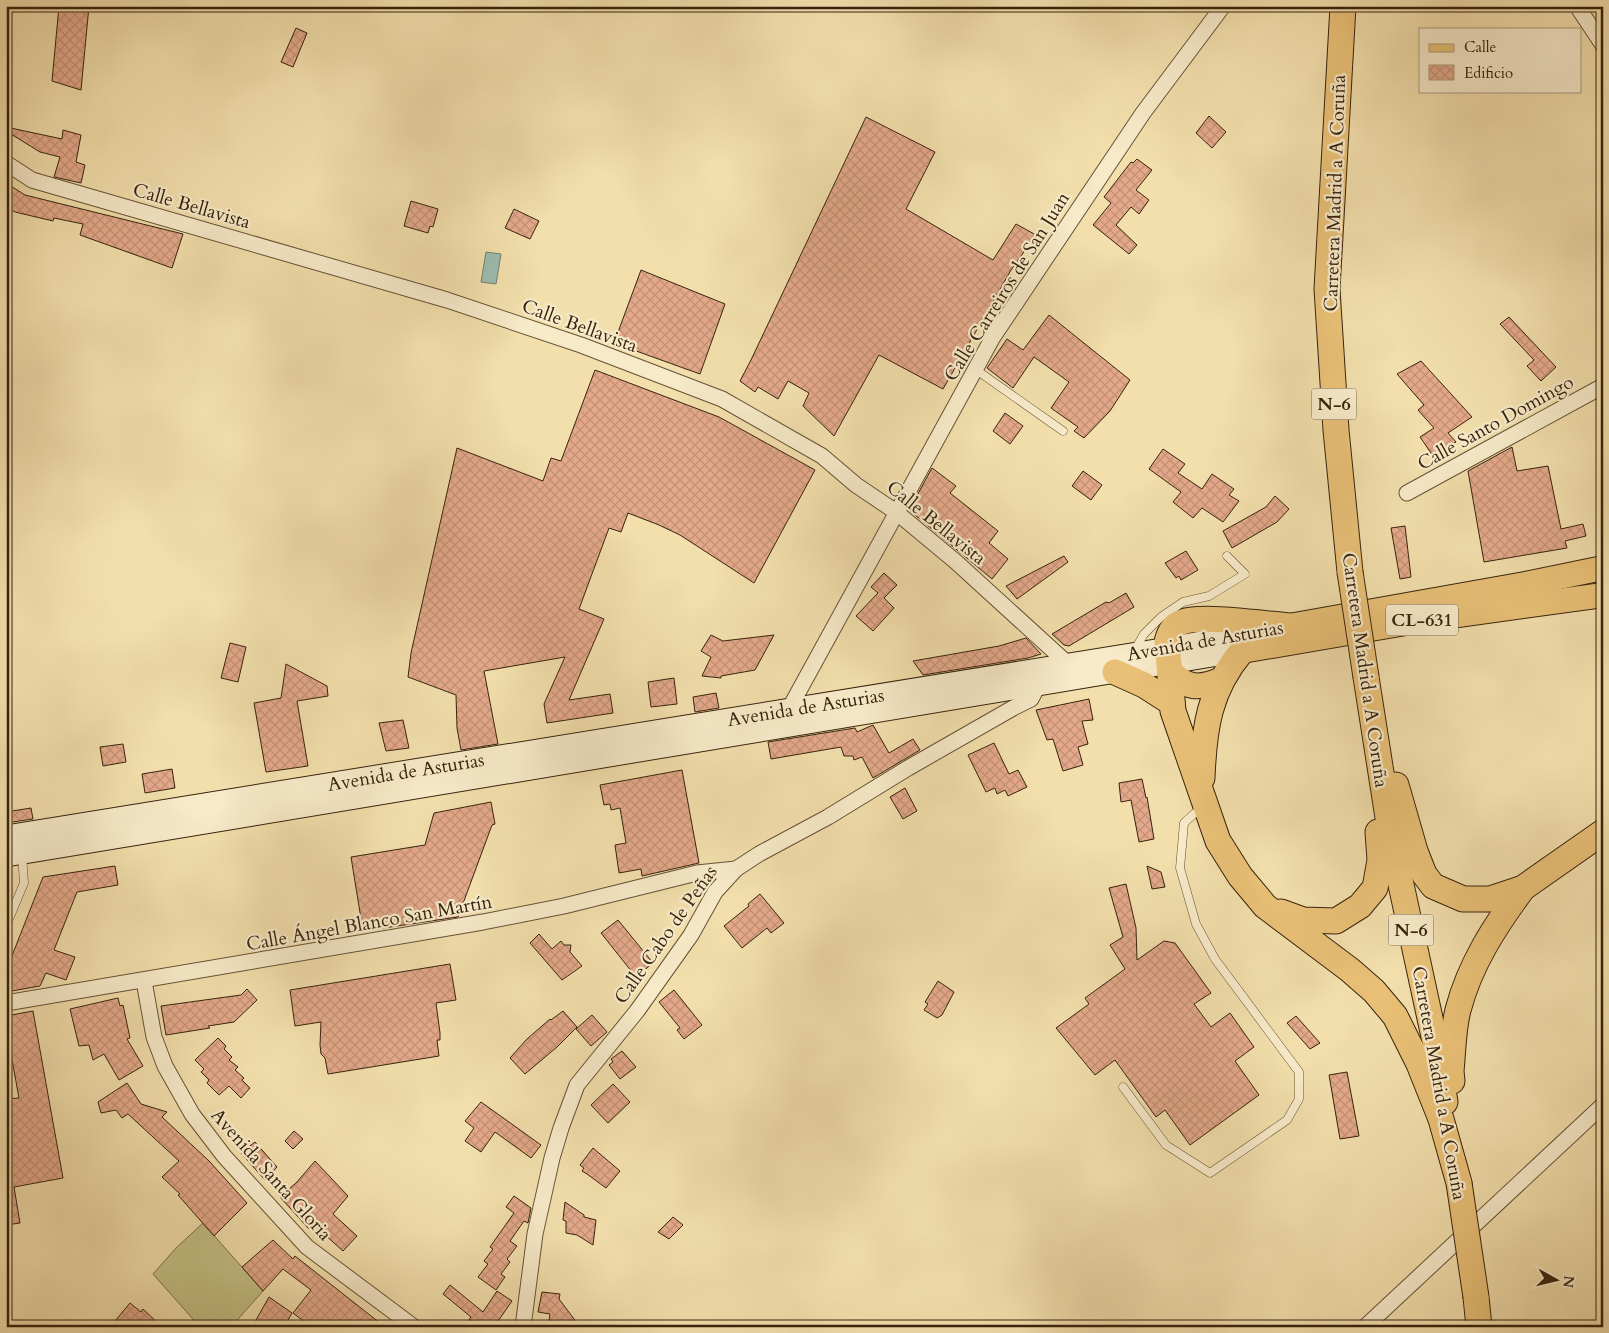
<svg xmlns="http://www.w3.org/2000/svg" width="1609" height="1333" font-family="Cardo,serif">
	<defs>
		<pattern id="building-cross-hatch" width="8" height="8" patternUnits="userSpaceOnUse" patternTransform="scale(1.25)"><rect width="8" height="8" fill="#e4a98a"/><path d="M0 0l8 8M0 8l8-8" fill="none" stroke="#c49176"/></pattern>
	</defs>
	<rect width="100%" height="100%" fill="#f2dfac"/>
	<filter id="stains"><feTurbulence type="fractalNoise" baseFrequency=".004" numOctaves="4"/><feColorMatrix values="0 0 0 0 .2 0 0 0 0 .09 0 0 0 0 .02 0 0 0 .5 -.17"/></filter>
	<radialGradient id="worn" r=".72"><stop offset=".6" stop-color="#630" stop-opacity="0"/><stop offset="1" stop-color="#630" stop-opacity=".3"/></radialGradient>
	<!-- garden -->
	<polygon fill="#c3bf84" stroke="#7d7149" points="203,1223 263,1291 231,1327 200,1327 153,1274 176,1248"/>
	<!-- water -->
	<polygon fill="#9cbcaf" stroke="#747f6f" points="486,252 501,254 496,284 481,282"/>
	<!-- building -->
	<g fill="url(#building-cross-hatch)" stroke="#37230e">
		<polygon points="59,6 89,6 81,90 52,81"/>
		<polygon points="296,28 307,33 293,67 281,62"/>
		<polygon points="1209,116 1226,132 1212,148 1196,133"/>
		<polygon points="866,117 935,152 906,209 993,260 1016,224 1036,235 1011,270 943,389 879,355 834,436 803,406 809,393 788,381 778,399 758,387 755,392 740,381 751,360"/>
		<polygon points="6,127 62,139 63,130 81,135 76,162 85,165 81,183 54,177 60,157 40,152 6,131"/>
		<polygon points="1137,159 1152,170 1136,190 1149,200 1139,214 1131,207 1116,225 1137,245 1129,254 1093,225 1111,203 1104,197 1131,162 1133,163"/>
		<polygon points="6,183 25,195 183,234 172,268 80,235 83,224 54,218 53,221 15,212 6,206"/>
		<polygon points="411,201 438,209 433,227 430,226 428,233 404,226"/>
		<polygon points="514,209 539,221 530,239 505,228"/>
		<polygon points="641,270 725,304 700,374 614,343"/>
		<polygon points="1049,315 1130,380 1110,411 1084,438 1074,431 1078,427 1051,408 1069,382 1034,357 1013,388 987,368 1007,339 1023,350"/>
		<polygon points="1509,317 1556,367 1541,381 1527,366 1534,360 1500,324"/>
		<polygon points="1421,361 1472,417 1448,433 1456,442 1433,456 1420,437 1434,428 1418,410 1424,405 1397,374"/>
		<polygon points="595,370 719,417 815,470 754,583 680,535 659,525 628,513 621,532 609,528 579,609 604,619 569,700 610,694 613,713 547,723 544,704 565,657 484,671 498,744 461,750 457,728 456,695 408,677 411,653 457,448 543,481 551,458 561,461"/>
		<polygon points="1005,413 1023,426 1010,444 993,431"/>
		<polygon points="1512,447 1517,471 1548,466 1561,529 1583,524 1586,536 1565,541 1567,548 1484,562 1468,471"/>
		<polygon points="1163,449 1185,464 1178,473 1202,489 1212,474 1234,489 1229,495 1239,501 1223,522 1202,508 1193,518 1173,502 1181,492 1149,469"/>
		<polygon points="932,468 956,486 950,493 998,531 989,543 1008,559 992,579 909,510"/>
		<polygon points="1083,471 1102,485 1091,500 1072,486"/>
		<polygon points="1275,496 1289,509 1277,522 1232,548 1223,531 1266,507"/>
		<polygon points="1405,526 1411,577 1400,579 1391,528"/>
		<polygon points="1186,551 1198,570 1181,580 1179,576 1176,578 1165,563"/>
		<polygon points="1064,556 1068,562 1017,599 1006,586"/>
		<polygon points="884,573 897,585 884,598 894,608 873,631 856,616 878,593 871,587"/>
		<polygon points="1126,593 1134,607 1069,646 1064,645 1052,634 1106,602 1109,603"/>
		<polygon points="711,635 723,641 774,635 755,670 721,676 721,678 702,676 711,657 701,651"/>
		<polygon points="1026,638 1041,654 1028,658 923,675 913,661 999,646"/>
		<polygon points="230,643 246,647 238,682 221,678"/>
		<polygon points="286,664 327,686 328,696 297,701 308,766 266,772 254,703 281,698"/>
		<polygon points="674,678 677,704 651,707 648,682"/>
		<polygon points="716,693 719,708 695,712 693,697"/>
		<polygon points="1089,699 1093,720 1082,721 1088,744 1078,747 1083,765 1063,771 1053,739 1047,740 1036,710"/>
		<polygon points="403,720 409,748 386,751 379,723"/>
		<polygon points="873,725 889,753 913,739 920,750 873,778 862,757 854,760 853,756 844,756 841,747 771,759 768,742 855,728 857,732"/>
		<polygon points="994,743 1009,774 1018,770 1027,787 1008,796 1005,790 997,794 995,788 986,792 968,755"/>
		<polygon points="123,744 126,762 103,766 100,747"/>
		<polygon points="172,769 175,788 145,793 142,774"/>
		<polygon points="682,770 699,863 642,876 641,869 619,873 615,845 626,843 620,808 611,810 610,804 604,805 600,785"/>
		<polygon points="1142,779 1146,798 1147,797 1154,839 1139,842 1131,800 1121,802 1119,783"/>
		<polygon points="905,788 917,811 903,819 890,797"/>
		<polygon points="491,802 495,824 492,825 458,917 363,931 351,857 425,845 434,813"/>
		<polygon points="31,808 33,819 6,823 6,812"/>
		<polygon points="115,866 118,885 77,892 54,950 75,957 66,980 46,973 40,986 6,992 6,971 43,877"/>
		<polygon points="1147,866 1161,872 1165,887 1152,889"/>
		<polygon points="1126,884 1136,928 1137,960 1164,941 1175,943 1211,993 1194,1004 1211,1027 1230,1013 1254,1047 1235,1061 1259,1095 1190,1145 1165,1110 1156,1117 1115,1060 1095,1075 1056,1028 1089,1004 1085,998 1125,969 1110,945 1123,937 1109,888"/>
		<polygon points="760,894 784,923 771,933 767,928 742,948 724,926 749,906 748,904"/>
		<polygon points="618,920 653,963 636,977 601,933"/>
		<polygon points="539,934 552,949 561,941 564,945 571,945 570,952 582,966 562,980 530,943"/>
		<polygon points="450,964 456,1000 436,1003 440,1033 440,1040 437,1040 439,1056 328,1074 325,1058 321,1054 320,1045 321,1022 295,1026 290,990"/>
		<polygon points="938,981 954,992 942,1015 937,1018 924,1010 928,1004 925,1002"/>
		<polygon points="247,989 257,1000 234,1022 208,1026 210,1028 166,1035 161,1006 241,995"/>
		<polygon points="674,990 702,1025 684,1039 677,1030 680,1028 659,1002"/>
		<polygon points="118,998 120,1006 123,1005 130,1038 127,1039 143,1066 119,1080 104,1054 93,1060 89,1045 79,1046 70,1009"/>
		<polygon points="33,1011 63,1178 14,1187 20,1223 6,1225 6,1099 19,1098 6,1027 6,1016"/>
		<polygon points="563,1011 577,1027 557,1047 525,1074 510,1058 527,1039 550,1019 551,1020"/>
		<polygon points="592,1015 607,1032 591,1046 576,1029"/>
		<polygon points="1296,1016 1320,1043 1310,1049 1287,1023"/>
		<polygon points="218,1038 226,1046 224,1049 232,1057 229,1060 238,1067 235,1070 244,1078 242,1080 250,1088 241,1098 229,1086 219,1095 207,1083 209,1080 201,1072 204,1069 195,1060"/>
		<polygon points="622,1051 636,1067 620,1079 609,1065 613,1062 611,1059"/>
		<polygon points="1347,1072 1359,1136 1340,1139 1329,1075"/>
		<polygon points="127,1083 141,1104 167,1112 162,1117 209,1161 247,1203 214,1236 178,1195 180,1194 162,1177 179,1161 128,1114 122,1118 116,1110 101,1113 98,1102"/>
		<polygon points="613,1084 630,1102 608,1123 591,1105"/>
		<polygon points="481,1102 541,1145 531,1158 495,1132 481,1152 465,1141 474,1128 465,1121"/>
		<polygon points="294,1131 303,1139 293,1149 285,1141"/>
		<polygon points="255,1142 277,1167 265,1180 241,1153"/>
		<polygon points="593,1148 620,1171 606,1188 587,1174 582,1171 584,1168 580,1165"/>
		<polygon points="315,1161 348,1196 333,1214 357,1236 343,1251 314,1225 309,1229 280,1197 297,1182"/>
		<polygon points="514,1196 531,1208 528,1223 524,1221 510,1241 517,1246 507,1259 510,1262 501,1274 505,1277 496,1290 478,1277 488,1264 484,1261 493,1249 490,1247 514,1213 506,1207"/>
		<polygon points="565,1202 584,1215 584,1217 596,1220 593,1245 577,1235 566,1233 566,1221 563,1220"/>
		<polygon points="673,1217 683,1225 669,1239 658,1232"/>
		<polygon points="273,1240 293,1259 295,1256 385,1327 311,1327 293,1313 311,1290 283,1269 263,1291 242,1267"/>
		<polygon points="450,1285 483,1312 497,1291 512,1301 494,1327 464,1327 471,1317 443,1294"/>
		<polygon points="542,1292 560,1294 559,1299 580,1327 548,1327 550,1314 538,1312"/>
		<polygon points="269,1297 292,1313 284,1327 252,1327"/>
		<polygon points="130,1303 141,1312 143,1309 162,1327 110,1327"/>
	</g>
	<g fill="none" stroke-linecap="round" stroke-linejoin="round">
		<defs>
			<g id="service">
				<polyline points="975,369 1063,431"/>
				<polyline points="1134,651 1144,634 1161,617 1183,602 1209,596 1245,574 1227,556"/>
				<polyline points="6,926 24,883 22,854"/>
				<polyline points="1123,1087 1166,1145 1210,1173 1287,1120 1299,1099 1299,1072 1215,959 1196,924 1180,868 1184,823 1195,813 1205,809"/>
			</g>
			<g id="minor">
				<polyline points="1577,6 1603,45"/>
				<polyline points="6,163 32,180 447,300 581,345 722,399 822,456 856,485 896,512 955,561 1068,664"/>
				<polyline points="1407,493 1603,386"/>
				<polyline points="789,709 993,337 1143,113 1223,6"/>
				<polyline points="144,981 154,1037 165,1066 192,1114 224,1156 307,1247 414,1327"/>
				<polyline points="6,1003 483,922 564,906 697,873 736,869"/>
				<polyline points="523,1327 535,1234 552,1158 561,1128 577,1085 637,1011 691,935 715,892 736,869 759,854 828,817 908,768 1013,708 1031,699 1039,684"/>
				<polyline points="1365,1327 1603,1105"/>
			</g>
			<g id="secondary">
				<path id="s1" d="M 6,836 L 1168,648 L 1272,629"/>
				<polyline points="6,856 1242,651"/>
			</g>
			<g id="primary">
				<polyline points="1289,626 1525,584 1603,568"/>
				<polyline points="1242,651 1429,619 1603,595"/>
			</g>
			<g id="trunk">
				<polyline points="1343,6 1327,289 1336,430 1350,572"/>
				<path d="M 1289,626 C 1266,624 1197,614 1180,623 C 1172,626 1169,634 1167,642 L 1173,711 L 1218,841 L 1240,876 L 1265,906 L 1350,970 L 1374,991 L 1395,1016 L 1419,1064 L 1441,1119 L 1459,1183"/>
				<path d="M 1170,671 C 1186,689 1199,689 1221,680"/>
				<polyline points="1115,672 1144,685 1172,703"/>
				<polyline points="1366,677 1392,843 1436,1046 1445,1102"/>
				<path d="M 1202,778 C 1204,728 1209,690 1242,651"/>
				<polyline points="1396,785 1415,851 1424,874 1433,886 1463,899 1490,899 1523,888 1603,832"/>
				<polyline points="1281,912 1303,920 1336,921 1360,906 1375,888 1380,860 1378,832"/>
				<path d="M 1452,1081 L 1451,1071 C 1453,1052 1453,1029 1458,1010 C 1470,964 1495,926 1523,888"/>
				<polyline points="1476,1297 1479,1327"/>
			</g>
		</defs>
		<!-- service casing -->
		<use href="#service" stroke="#665236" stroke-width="9"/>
		<!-- minor casing -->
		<use href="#minor" stroke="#665236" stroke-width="17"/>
		<!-- secondary casing -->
		<use href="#secondary" stroke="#37230e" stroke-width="23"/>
		<!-- primary casing -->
		<use href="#primary" stroke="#37230e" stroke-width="26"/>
		<!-- trunk casing -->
		<use href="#trunk" stroke="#37230e" stroke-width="27"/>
		<!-- service -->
		<use href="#service" stroke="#f7eac9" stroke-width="8"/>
		<!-- minor -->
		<use href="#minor" stroke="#f7eac9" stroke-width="15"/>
		<!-- secondary -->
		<use href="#secondary" stroke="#f7eac9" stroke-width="21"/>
		<!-- primary -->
		<use href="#primary" stroke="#e9c076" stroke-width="24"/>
		<!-- trunk -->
		<use href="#trunk" stroke="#e9c076" stroke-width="25"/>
		<defs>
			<g id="trunk-bridge">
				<polyline points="1350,572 1366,677"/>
				<polyline points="1459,1183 1476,1297"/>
			</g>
		</defs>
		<!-- trunk-bridge casing -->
		<use href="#trunk-bridge" stroke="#37230e" stroke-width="27" stroke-linecap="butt"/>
		<!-- trunk-bridge -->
		<use href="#trunk-bridge" stroke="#e9c076" stroke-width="25"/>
	</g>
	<g text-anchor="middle" stroke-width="4.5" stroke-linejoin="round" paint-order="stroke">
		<!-- shield labels -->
		<g fill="#f7eac9" stroke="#715f46" stroke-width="1">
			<rect x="1311.5" y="388.5" width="45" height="31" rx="4"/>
			<rect x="1386" y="604.5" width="72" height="31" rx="4"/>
			<rect x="1388.5" y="914.5" width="45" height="31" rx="4"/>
		</g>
		<g font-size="18" font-weight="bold" fill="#37230e">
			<text x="1334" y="410">N-6</text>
			<text x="1422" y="626">CL-631</text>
			<text x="1411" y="936">N-6</text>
		</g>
		<!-- street labels -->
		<g font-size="19" fill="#37230e" stroke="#f7eac9">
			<text transform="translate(1334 193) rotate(-88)" y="7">Carretera Madrid a A Coruña</text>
			<text transform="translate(192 205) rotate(16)" y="7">Calle Bellavista</text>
			<text transform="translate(1006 286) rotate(-58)" y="7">Calle Carreiros de San Juan</text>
			<text transform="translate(580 325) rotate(20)" y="7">Calle Bellavista</text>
			<text transform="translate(1495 422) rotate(-29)" y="7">Calle Santo Domingo</text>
			<text transform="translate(937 522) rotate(39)" y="7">Calle Bellavista</text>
			<text transform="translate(1205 640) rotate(-10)" y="7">Avenida de Asturias</text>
			<text transform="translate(1366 670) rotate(82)" y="7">Carretera Madrid a A Coruña</text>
			<text dy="7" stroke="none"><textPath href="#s1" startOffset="810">Avenida de Asturias</textPath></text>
			<text dy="7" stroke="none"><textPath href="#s1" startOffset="405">Avenida de Asturias</textPath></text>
			<text transform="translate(369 922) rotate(-10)" y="7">Calle Ángel Blanco San Martín</text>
			<text transform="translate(665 934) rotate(-55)" y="7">Calle Cabo de Peñas</text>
			<text transform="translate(1440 1083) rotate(80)" y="7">Carretera Madrid a A Coruña</text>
			<text transform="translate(272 1174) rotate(48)" y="7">Avenida Santa Gloria</text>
		</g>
	</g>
	<!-- margin -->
	<rect width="1609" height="1333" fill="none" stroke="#f2dfac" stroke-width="25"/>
	<rect x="8" y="8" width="1594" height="1318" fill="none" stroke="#37230e" stroke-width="2.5"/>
	<rect x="12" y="12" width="1584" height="1308" fill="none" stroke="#37230e"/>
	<!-- legend -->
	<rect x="1419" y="28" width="162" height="65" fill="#f7eac9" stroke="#aa9a7e"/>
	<rect x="1429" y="44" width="25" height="8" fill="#e9c076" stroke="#aa9a7e"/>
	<text x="1464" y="52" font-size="15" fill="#37230e">Calle</text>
	<rect x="1429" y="65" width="25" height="15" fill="url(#building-cross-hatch)" stroke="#aa9a7e"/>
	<text x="1464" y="78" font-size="15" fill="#37230e">Edificio</text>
	<!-- north arrow -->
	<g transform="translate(1556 1280) rotate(98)" stroke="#f7eac9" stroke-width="4" paint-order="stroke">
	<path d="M0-4L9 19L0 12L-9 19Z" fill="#37230e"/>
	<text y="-8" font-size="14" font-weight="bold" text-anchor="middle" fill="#37230e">N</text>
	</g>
	<rect width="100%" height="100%" filter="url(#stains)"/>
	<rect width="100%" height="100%" fill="url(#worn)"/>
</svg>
